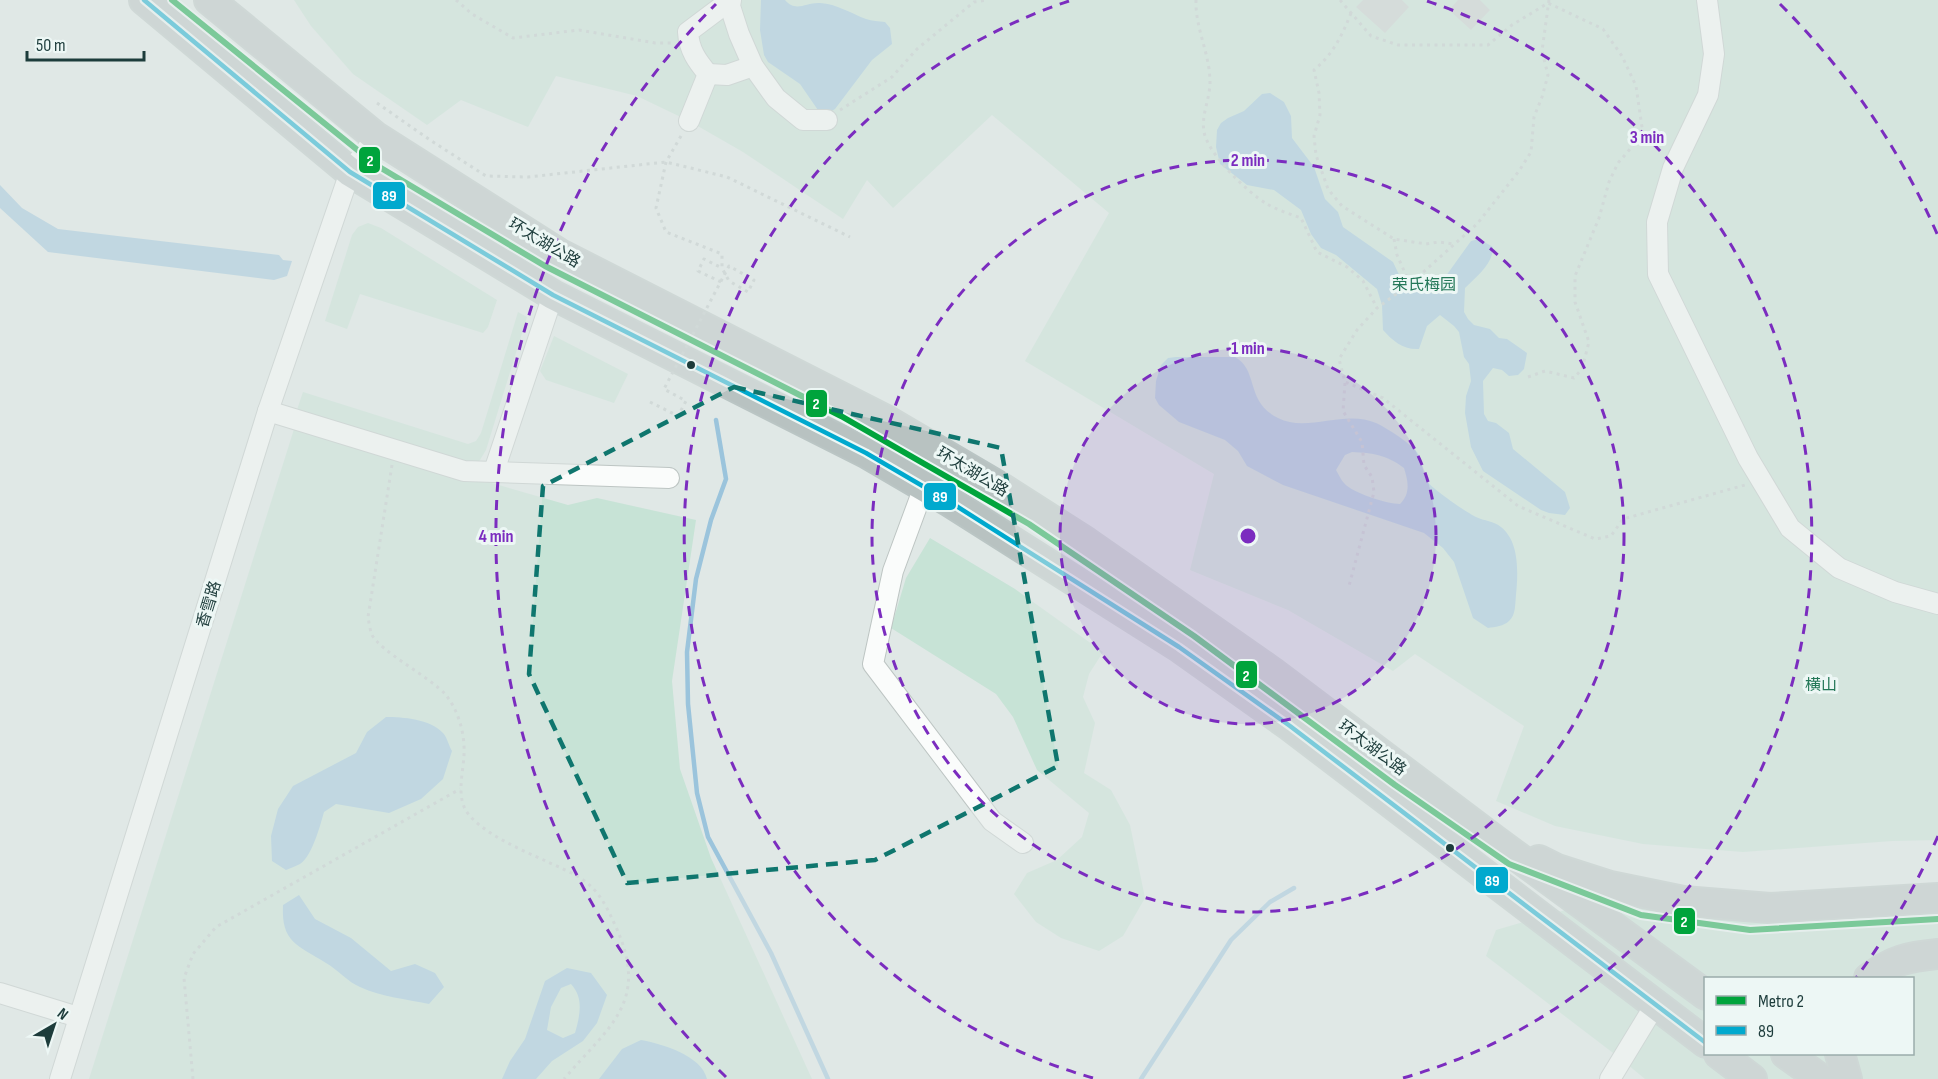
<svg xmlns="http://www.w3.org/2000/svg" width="1938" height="1079" font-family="'Sofia Sans Condensed','Noto Sans SC',sans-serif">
	<rect width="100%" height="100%" fill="#e0e8e6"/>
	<!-- green -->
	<g fill="#c7e3d6" fill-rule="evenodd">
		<polygon points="294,0 1938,0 1938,840 1892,841 1743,852 1643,844 1555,826 1496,801 1524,726 1415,654 1393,671 1288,610 1190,570 1214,474 1025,361 1109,213 992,115 893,208 867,180 843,219 743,152 689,121 637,96 556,76 528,127 461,100 427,125 353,74 311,26"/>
		<polygon points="368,223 381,228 497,300 488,327 483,333 360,294 347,329 325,321 352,235 358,227"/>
		<polygon points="518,312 527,317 486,450 480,460 473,466 297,410 303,392 468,444 476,441 481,433"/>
		<polygon points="554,336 628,374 614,403 546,380 540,371"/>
		<polygon points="295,426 568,505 597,498 696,520 672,681 680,769 711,858 812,1079 89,1079"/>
		<polygon points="930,538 1015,589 1103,652 1089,674 1083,697 1095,723 1084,773 1111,790 1130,825 1145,898 1123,936 1099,951 1061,938 1036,922 1014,894 1027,873 1057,860 1082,837 1089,813 1037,770 1013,717 996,694 891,628 906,578"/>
		<path d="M 1607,898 C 1657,909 1708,920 1760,922 C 1819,924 1879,917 1938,913 L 1938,1079 L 1645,1079 L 1621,1059 L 1486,956 L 1496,930 ZM 1706,978 L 1912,978 L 1912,1054 L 1706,1054 Z"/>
	</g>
	<!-- water -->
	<g fill="#9bc4dc" fill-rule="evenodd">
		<path d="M 761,0 L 785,0 C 796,13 806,2 820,3 C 837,4 850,13 866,19 C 872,21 879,21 885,22 L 890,28 L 892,44 L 872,60 L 835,109 L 828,113 L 820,113 L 800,84 L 768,62 L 764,55 L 760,30 Z"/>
		<path d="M 1270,93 L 1284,102 L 1291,116 L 1292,138 L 1314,167 L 1325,199 L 1338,212 L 1343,227 L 1393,262 L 1404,285 L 1410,290 C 1421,287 1425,288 1433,294 L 1471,241 L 1479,239 L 1493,247 C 1493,264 1477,276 1465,288 L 1464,312 L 1468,319 L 1474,325 L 1490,329 L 1499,338 L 1507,339 L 1527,353 L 1524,369 L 1518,375 L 1509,376 L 1502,370 L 1493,368 L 1483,381 L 1484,414 L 1488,421 L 1496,423 L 1509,433 L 1513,449 L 1565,492 L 1570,508 L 1565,515 L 1549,513 L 1541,510 L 1483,471 L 1471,447 L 1465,413 L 1466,396 L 1471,381 L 1469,364 L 1464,357 L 1459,332 L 1454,326 L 1440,315 L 1427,326 L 1419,349 C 1403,350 1393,341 1383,330 L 1382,305 L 1377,289 L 1336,255 L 1321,248 L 1311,234 L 1301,210 L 1274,190 L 1247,185 L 1220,164 L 1216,147 L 1217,130 L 1221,123 L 1228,118 L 1244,111 L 1262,94 Z"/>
		<polygon points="0,185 22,208 58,229 279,255 283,260 292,261 287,276 274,280 48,252 0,208"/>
		<path d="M 1176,357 L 1235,357 C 1259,370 1245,402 1278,418 C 1307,433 1345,409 1376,423 C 1387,428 1410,443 1417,452 C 1423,461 1422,474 1428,482 C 1431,488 1469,514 1476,517 C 1484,521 1494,521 1501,527 C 1520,542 1518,574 1516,595 C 1515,604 1516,615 1509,621 C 1504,626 1495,627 1488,628 L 1473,618 L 1454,562 L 1443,548 L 1424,533 L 1283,485 L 1247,466 L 1238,451 L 1225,440 L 1179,422 L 1159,405 L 1155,398 L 1156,381 L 1161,365 L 1168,358 ZM 1352,452 C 1373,453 1387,455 1404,468 C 1408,481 1411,493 1400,504 C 1388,504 1352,493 1344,483 C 1341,480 1339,475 1336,470 L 1345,455 Z"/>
		<path d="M 386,717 C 403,717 430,719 443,733 C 447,737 449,746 452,751 L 443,779 L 421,799 L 389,813 L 336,804 L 324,812 C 320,826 312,856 300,864 C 296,866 291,868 286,870 L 272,861 L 271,836 L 278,809 L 293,786 L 356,753 L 367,732 Z"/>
		<path d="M 299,895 L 315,919 L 351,938 L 391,971 L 415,964 L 435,973 L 444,987 L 429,1004 C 406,999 382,997 360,987 C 348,982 338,970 326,963 C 298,945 281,943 283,905 Z"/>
		<path d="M 567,968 L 591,973 L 607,995 L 597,1023 L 583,1041 L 552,1061 L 536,1079 L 502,1079 L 510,1061 L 525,1039 L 545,981 ZM 571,984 C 584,998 580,1015 575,1033 L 563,1038 L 547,1030 L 551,1007 L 561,988 Z"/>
		<path d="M 641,1040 C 662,1044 701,1055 707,1079 L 599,1079 L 622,1049 Z"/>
	</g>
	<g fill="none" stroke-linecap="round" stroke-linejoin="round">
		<!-- stream -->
		<g stroke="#9bc4dc" stroke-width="4.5">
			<polyline points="716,420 726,479 711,520 696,579 687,652 688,704 697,793 708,837 771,953 828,1079"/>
			<polyline points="1141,1079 1231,940 1270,902 1294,888"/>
		</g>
	</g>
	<!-- building -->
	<g fill="#c7cfcd">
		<polygon points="1363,0 1402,0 1409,7 1385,33 1356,7"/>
		<polygon points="1458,0 1480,0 1490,10 1471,30 1449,10"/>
	</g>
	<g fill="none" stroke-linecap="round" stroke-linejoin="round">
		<defs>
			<g id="minor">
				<polyline points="731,0 730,6 739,34 753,66 776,98 803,120 827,120"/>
				<polyline points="1707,0 1714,54 1708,95 1673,168 1657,222 1658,274 1748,458 1790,528 1839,568 1895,592 1938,604"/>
				<polyline points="708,74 727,75 753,66"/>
				<path d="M 689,121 L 708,74 C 697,61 689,50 688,32 L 720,8 L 730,6"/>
				<polyline points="268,411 464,471 669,478"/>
				<polyline points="494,471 553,295"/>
				<polyline points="924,487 893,571 873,664 992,821 1023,843"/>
				<polyline points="0,993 78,1017"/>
				<polyline points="60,1079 268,411 350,172 376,137"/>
				<polyline points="1610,1079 1655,1005"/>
			</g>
			<g id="highway">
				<polyline points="144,0 350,172 553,295 866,453 950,502 1179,647 1290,726 1706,1043"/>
				<polyline points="209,0 376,137 560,254 886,420 1000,487 1086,542 1272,672 1496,841 1706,995"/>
				<polyline points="1539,860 1557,869 1610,886 1683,901 1770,908 1938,898"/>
				<path d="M 1869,978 C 1894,960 1907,957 1938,954"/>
				<polyline points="1719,1054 1752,1079"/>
				<polyline points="1786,1054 1821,1079"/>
				<polyline points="1840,1054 1847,1079"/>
			</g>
		</defs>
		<!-- minor casing -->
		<use href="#minor" stroke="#bdc5c3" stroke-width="22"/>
		<!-- highway casing -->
		<use href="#highway" stroke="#bac5c4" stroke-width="32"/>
		<!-- path -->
		<g stroke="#bec8c7" stroke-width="3" stroke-dasharray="3 4.5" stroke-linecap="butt">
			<polyline points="456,0 472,14 513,38 579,30 655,43 672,43"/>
			<path d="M 1196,0 C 1195,28 1210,54 1210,82 C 1210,99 1201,115 1204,132 C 1208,154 1248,193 1267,204 C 1277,210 1290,214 1301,218 L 1317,252 L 1347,267 L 1363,281 L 1377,308"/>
			<polyline points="1340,0 1371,36 1398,45 1488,45 1512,25 1548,3"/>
			<polyline points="1549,0 1542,51 1548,75 1542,97 1534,117 1531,152 1519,171 1477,224 1410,284 1377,308 1357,330 1339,359 1345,382 1383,398 1518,506 1595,539 1611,536 1623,519 1745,485"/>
			<path d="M 1351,13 C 1342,36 1333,54 1314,70 L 1319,93 L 1320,115 L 1314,136 L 1316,155 L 1328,189 L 1342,206 L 1394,239 L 1426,244 L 1439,242 L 1453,244"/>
			<polyline points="377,103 430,140 486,176 528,177 666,162 727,177 850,237"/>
			<polyline points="840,110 892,77 917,49 974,2 988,0"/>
			<polyline points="681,136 666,162 656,208 666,232 722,254 722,268 729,281"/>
			<polyline points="1394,239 1397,255 1410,284"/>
			<polyline points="721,282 698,271 704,259 722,268"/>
			<polyline points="1528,377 1545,371 1574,378 1582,369 1589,342 1575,302 1575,276 1599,218 1609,182 1618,163 1643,134 1636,86 1622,56 1603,29 1548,3"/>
			<polyline points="1345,383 1343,411 1362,442 1364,465 1372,477 1374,492 1349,586"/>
			<path d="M 392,465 L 368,617 C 369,623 370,630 372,635 C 381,652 430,677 446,695 C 459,712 465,734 464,755 C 463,775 455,800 470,816 C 493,842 546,859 577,876 C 597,887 606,905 615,925 C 651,1002 609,1026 564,1079"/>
			<polyline points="193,1079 184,978 193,954 216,927 460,789"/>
		</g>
		<!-- minor -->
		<use href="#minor" stroke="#fafcfb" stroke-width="20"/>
		<!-- highway -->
		<use href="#highway" stroke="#b8c2c1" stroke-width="28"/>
		<!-- path-bridge -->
		<polyline stroke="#bec8c7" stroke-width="3" stroke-dasharray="3 4.5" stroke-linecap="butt" points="650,402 678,416 686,401 664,389 729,266 754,280 748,292 729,281"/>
		<defs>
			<polyline id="bus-1" points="144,0 350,172 553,295 866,453 950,502 1179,647 1290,726 1706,1043"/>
		</defs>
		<!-- bus-1 casing -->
		<use href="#bus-1" stroke="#edf7f5" stroke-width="9"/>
		<!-- bus-1 -->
		<use href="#bus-1" stroke="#00a9ce" stroke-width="4.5"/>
		<defs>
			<polyline id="metro-1" points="172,0 376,165 545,266 841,416 1029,524 1194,636 1395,785 1509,864 1641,915 1750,930 1938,919"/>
		</defs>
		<!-- metro-1 casing -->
		<use href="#metro-1" stroke="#edf7f5" stroke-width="10"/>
		<!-- metro-1 -->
		<use href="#metro-1" stroke="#00a43c" stroke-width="6"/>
	</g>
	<!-- marked area -->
	<path d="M0 0H1938V1079H0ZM 734,387 L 1001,448 L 1058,766 L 875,860 L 627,883 L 529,674 L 543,486 Z" fill="#e0e8e6" fill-opacity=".55" fill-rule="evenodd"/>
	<path fill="none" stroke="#0f766e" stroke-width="4.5" stroke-dasharray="12 8" stroke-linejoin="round" d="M 734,387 L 1001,448 L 1058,766 L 875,860 L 627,883 L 529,674 L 543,486 Z"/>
	<!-- distance rings -->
	<circle cx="1248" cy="536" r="188" fill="#7b2cbf" fill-opacity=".12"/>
	<g fill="none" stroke="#7b2cbf" stroke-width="3" stroke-dasharray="10 8">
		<circle cx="1248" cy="536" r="188"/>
		<circle cx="1248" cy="536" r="376"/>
		<path d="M1093 1078A564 564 0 0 1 1069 1M1427 1A564 564 0 0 1 1403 1078"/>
		<path d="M1938 836A752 752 0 0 1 1856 978M726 1077A752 752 0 0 1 716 4M1780 4A752 752 0 0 1 1938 236"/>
	</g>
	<!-- markers -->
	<g fill="#1d3c3b" stroke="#edf7f5" stroke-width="2">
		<circle cx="691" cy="365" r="5"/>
		<circle cx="1450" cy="848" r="5"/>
	</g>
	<g text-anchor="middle" stroke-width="6" stroke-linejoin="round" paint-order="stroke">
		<!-- street labels -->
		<g font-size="16" fill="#1d3c3b" stroke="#edf7f5">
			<text transform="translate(545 242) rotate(31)" y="6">环太湖公路</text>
			<text transform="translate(973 471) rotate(31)" y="6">环太湖公路</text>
			<text transform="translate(208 604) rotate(-73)" y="6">香雪路</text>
			<text transform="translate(1373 747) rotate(37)" y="6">环太湖公路</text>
		</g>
		<!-- park labels -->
		<g font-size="16" fill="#237757" stroke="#edf7f5">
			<text x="1424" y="290">荣氏梅园</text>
			<text x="1821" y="690">横山</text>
		</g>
	</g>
	<circle cx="1248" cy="536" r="9" fill="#7b2cbf" stroke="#edf7f5" stroke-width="3"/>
	<g font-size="18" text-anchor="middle" font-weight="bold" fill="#7b2cbf" stroke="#edf7f5" stroke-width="6" stroke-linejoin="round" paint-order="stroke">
		<text x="1647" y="143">3 min</text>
		<text x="1248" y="166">2 min</text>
		<text x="1248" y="354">1 min</text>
		<text x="496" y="542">4 min</text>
	</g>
	<g stroke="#edf7f5" stroke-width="2">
		<rect x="358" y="146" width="23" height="28" rx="6" fill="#00a43c"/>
		<rect x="372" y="181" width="34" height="29" rx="6" fill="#00a9ce"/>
		<rect x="805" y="389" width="23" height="29" rx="6" fill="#00a43c"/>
		<rect x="923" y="482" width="34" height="29" rx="6" fill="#00a9ce"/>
		<rect x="1235" y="660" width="23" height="29" rx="6" fill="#00a43c"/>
		<rect x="1475" y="866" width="34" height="28" rx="6" fill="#00a9ce"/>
		<rect x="1673" y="907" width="23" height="28" rx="6" fill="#00a43c"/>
	</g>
	<g font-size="16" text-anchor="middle" font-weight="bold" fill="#fff">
		<text x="370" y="166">2</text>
		<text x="389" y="201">89</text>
		<text x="816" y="409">2</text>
		<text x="940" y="502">89</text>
		<text x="1246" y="681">2</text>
		<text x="1492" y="886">89</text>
		<text x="1684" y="927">2</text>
	</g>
	<!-- legend -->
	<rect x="1704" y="977" width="210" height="78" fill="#edf7f5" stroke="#9aacab" stroke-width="1.5"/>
	<rect x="1716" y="996" width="30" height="9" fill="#00a43c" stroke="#9aacab" stroke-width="1.5"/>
	<text x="1758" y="1007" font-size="18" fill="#1d3c3b">Metro 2</text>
	<rect x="1716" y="1026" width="30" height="9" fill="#00a9ce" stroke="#9aacab" stroke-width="1.5"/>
	<text x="1758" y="1037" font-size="18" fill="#1d3c3b">89</text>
	<!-- north arrow -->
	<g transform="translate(54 1025) rotate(39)" stroke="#edf7f5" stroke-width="4.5" paint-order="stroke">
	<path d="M0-4.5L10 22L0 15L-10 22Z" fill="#1d3c3b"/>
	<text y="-9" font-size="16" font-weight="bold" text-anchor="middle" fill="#1d3c3b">N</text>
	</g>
	<!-- scale -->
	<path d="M27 51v9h117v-9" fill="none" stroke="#1d3c3b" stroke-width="3"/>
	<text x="36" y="51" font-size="18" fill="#1d3c3b" stroke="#edf7f5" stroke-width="4.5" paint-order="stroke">50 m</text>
</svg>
